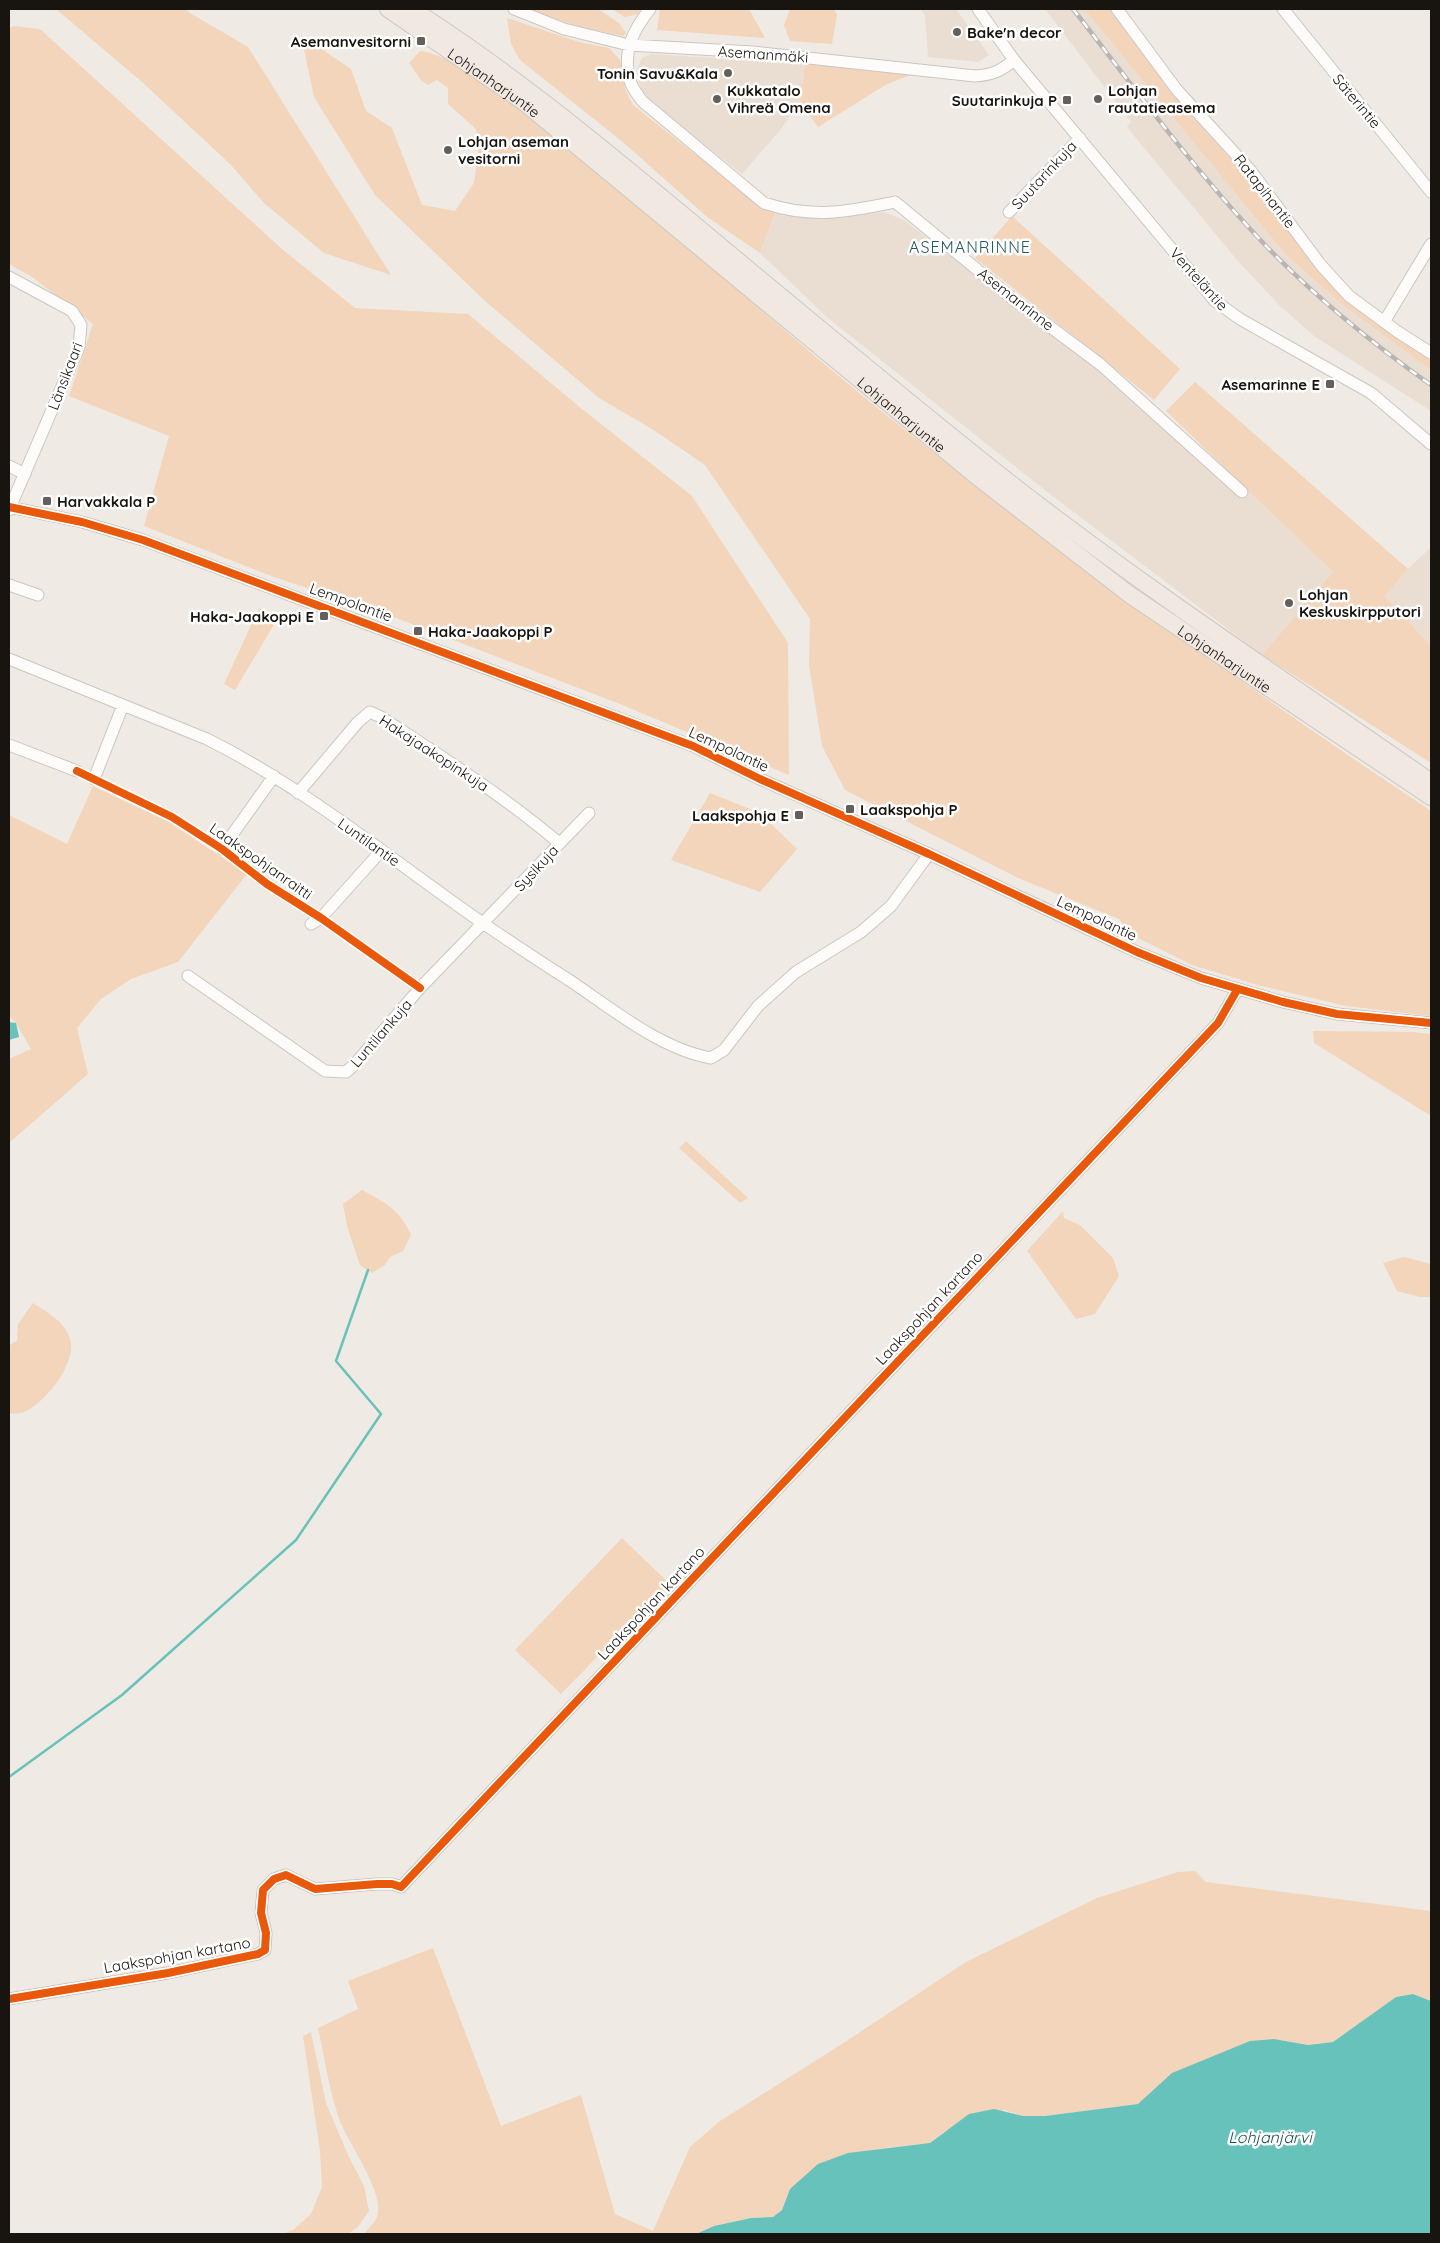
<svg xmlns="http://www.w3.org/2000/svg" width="1440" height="2243" font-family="Quicksand,sans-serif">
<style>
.built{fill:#eaded3}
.green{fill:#f2d5ba}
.water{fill:#67c2bb}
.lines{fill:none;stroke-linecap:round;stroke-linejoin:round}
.stream{stroke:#67c2bb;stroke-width:2.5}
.minor-casing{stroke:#cbc6c1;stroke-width:13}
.highway-casing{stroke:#cbc9c6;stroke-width:18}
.minor{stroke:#fdfcfb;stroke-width:11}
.highway{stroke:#f0e8e1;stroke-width:16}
.rail-casing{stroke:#b8b6b4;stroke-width:4.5}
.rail{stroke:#fff;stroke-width:2.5;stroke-dasharray:8;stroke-linecap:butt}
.cycleway-casing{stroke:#fff;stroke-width:11}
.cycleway{stroke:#e8590c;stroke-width:8}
.poi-dot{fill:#645f5a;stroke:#fff;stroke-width:2}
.labels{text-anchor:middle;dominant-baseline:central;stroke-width:5;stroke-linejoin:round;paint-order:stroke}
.poi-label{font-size:15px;font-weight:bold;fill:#181410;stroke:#fff;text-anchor:start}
.street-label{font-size:15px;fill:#181410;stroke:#fff}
.neighbourhood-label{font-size:16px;letter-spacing:1px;fill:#225c58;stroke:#fff}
.water-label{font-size:16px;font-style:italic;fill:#1a504d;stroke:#fff}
</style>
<rect width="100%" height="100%" fill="#f0eae4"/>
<path class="built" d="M921,9H956L989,55L978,62L928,57L925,15Z
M1045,9H1084L1286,255L1344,306L1431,370V411L1314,336L1279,305L1236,259L1127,127L1131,122Z
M651,54L805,64L800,102L781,129L742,174L651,103L642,92L636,71L642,58Z
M775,212L792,216L823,217L883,212L904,220L1232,473L1333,572L1262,655L1046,491L829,319L760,253Z
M1431,547V646L1385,596L1408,569Z"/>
<path class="green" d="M56,9H185L190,13L248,47L391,275L324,253L264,203L230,164L142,82Z
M526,9H598L619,23L626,33L623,36L580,27Z
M612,9H642L638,14L625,17Z
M660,9H749L765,38L657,30Z
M790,9H834L837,15L832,44L790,41L784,25Z
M1084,9H1110L1176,98L1260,192L1317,267L1431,358V370L1344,306L1286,255Z
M507,18L579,42L609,48L620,60L625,89L633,105L763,208L775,212L760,253L706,216L624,143L520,60L511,44Z
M14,26L40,29L282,249L355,308L468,314L582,409L692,496L788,643L789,775L620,704L391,616L274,577L144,526L169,436L69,396L93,324L32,277L9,264V28Z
M301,35L351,69L366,111L392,128L422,205L455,211L474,183L478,154L476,129L448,104V88L437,80L428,85L421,80L409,63L420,51C461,54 566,147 602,176C695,250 783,331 875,406C1054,550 1240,684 1431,811V1016L1346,1006L1261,986L1192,965L1132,935L1119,919L1018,878L845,790L822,746L809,665L810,619L705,465L652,429L599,398L485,301L375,195L314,97Z
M805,64L911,75L887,84L818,127L800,102Z
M1012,216L1180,369L1154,400L975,258Z
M1195,382L1408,569L1385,596L1431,646V763L1262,655L1333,572L1166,411Z
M259,608L278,618L235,690L224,684Z
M93,786L169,822L247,874L178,962L131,979L101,999L77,1028L88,1074L9,1143V1059L31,1049L16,1023L9,1016V815L67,844Z
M710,793L760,813L797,849L760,892L671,860Z
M1313,1031L1412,1032L1431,1034V1116L1314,1043Z
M686,1141L748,1198L740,1203L679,1148Z
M362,1190C386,1203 400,1210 411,1235L403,1251L390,1257L385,1265L372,1273L360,1265L347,1226L343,1204Z
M1063,1211L1064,1218L1080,1225L1113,1258L1119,1276L1095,1314L1076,1319L1027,1251Z
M1404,1257L1431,1264V1297H1420L1397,1291L1383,1263Z
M33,1303C46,1312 61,1319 68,1334C82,1357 46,1403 24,1412C20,1414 13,1413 9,1414V1345L17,1341L18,1324Z
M622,1538L669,1583L561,1694L515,1650Z
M1195,1871L1206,1882L1431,1911V2001L1413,1994L1396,1997L1333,2042L1308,2045L1274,2039L1138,2104L1045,2116H1023L1004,2110L945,2131L930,2143L877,2149L790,2189L782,2210L773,2217L751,2218L714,2226L696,2234H364C368,2229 373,2224 376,2219C388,2196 348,2144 340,2121C329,2091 325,2059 318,2028L358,2009L348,1981L433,1948L501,2126L581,2095L615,2214L653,2231L690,2147L720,2121L845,2042L966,1962L1097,1898L1178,1872Z
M311,2032L326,2103L348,2155L364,2186L369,2211L358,2227L348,2234H283L293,2230L311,2214L322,2187L320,2151L303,2036Z"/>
<path class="water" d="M9,1022L16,1023L19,1037L9,1040Z
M1413,1994L1431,2001V2234H696L714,2226L751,2218L773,2217L782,2210L790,2189L818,2164L848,2153L930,2143L969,2114L994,2109L1023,2116H1045L1138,2104L1172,2073L1250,2041L1274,2039L1308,2045L1333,2042L1396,1997Z"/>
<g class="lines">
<path class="stream" d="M9,1777L122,1695L296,1540L381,1414L336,1361L368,1270"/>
<g class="minor-casing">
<path id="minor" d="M514,9L564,29L629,45L753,52L975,76C992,75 1001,71 1014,60
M650,9C633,30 622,52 630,81C632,88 638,95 642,101L764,203C813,219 846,212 895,202L1013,299L1100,364L1242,492
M978,9L1014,60L1215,301L1240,319L1371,393L1431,444
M1117,9L1177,90L1251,171L1320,264L1349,296L1398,332L1431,353
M1283,9L1431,192
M1009,212L1080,138
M9,277L72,311L81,325L79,347L9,510
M1384,322L1431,244
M9,466L25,474
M9,507L82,522L143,540L693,746L760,779L929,854L1137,952L1201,978L1283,1002L1337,1014L1431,1023
M9,585L38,595
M9,659L207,739C307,789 393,861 484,924C512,943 540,962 569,980C611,1008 660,1049 711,1058L724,1050L758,1006L796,972L861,932L891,906L929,854
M9,745L77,771
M94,779L123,705
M298,793L358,722L370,712L381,717C442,757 504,796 559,843
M222,849L274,776
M311,924L321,918L382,850
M188,976L325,1071L346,1072L354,1065L420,988L589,813
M9,1999L168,1973L258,1954L265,1950L266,1933L261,1913L263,1890L274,1879L286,1875L315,1889L377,1884H392L401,1887L1218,1023L1237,990"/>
</g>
<g class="highway-casing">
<g id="highway">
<path id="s1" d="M388,9L525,103L980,479L1130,595L1431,797"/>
<path d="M412,9C508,70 596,143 683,215C784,299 884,383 986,464C1129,578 1282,678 1431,782"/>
</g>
</g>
<use href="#minor" class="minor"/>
<use href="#highway" class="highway"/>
<g class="rail-casing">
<path id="rail" d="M1073,9C1136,90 1198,175 1269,249C1319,300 1373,344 1431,385"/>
</g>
<use href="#rail" class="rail"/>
<g class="cycleway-casing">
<path id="cycleway" d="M9,507L82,522L143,540L693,746L760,779L929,854L1137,952L1201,978L1283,1002L1337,1014L1431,1023
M77,771L172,817L222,849L267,884L321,918L420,988
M9,1999L168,1973L258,1954L265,1950L266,1933L261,1913L263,1890L274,1879L286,1875L315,1889L377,1884H392L401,1887L1218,1023L1237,990"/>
</g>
<use href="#cycleway" class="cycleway"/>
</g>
<g class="poi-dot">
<circle cx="957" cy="32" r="5"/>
<rect x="416" y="36" width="10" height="10" rx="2.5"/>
<circle cx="728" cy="73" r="5"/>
<circle cx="717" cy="99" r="5"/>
<circle cx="1098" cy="99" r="5"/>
<rect x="1062" y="95" width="10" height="10" rx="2.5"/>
<circle cx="448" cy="150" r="5"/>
<rect x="1325" y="379" width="10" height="10" rx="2.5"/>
<rect x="42" y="496" width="10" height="10" rx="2.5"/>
<circle cx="1289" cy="603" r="5"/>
<rect x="319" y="611" width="10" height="10" rx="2.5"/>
<rect x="413" y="626" width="10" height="10" rx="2.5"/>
<rect x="845" y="804" width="10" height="10" rx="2.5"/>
<rect x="794" y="810" width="10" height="10" rx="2.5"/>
</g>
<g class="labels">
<g class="poi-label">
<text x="967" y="32">Bake'n decor</text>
<text x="411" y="41" text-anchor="end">Asemanvesitorni</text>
<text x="718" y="73" text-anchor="end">Tonin Savu&amp;Kala</text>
<text x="727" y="90">Kukkatalo<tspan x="727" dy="17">Vihreä Omena</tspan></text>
<text x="1108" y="90">Lohjan<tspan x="1108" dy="17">rautatieasema</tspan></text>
<text x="1057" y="100" text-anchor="end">Suutarinkuja P</text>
<text x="458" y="141">Lohjan aseman<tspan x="458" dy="17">vesitorni</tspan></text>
<text x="1320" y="384" text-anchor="end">Asemarinne E</text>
<text x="57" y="501">Harvakkala P</text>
<text x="1299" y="594">Lohjan<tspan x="1299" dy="17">Keskuskirpputori</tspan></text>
<text x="314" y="616" text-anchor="end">Haka-Jaakoppi E</text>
<text x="428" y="631">Haka-Jaakoppi P</text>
<text x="860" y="809">Laakspohja P</text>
<text x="789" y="815" text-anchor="end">Laakspohja E</text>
</g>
<g class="street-label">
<text transform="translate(763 54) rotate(4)">Asemanmäki</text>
<text stroke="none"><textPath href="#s1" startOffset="129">Lohjanharjuntie</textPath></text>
<text transform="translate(1357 101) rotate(50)">Säterintie</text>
<text transform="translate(1044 175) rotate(-47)">Suutarinkuja</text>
<text transform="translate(1265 191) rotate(52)">Ratapihantie</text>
<text transform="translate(1199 279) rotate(48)">Venteläntie</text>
<text transform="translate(1016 299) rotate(38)">Asemanrinne</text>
<text transform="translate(65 376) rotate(-69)">Länsikaari</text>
<text stroke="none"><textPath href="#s1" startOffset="655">Lohjanharjuntie</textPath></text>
<text transform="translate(351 602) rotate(20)">Lempolantie</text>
<text stroke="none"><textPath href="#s1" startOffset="1060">Lohjanharjuntie</textPath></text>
<text transform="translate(729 749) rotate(25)">Lempolantie</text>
<text transform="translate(434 753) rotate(33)">Hakajaakopinkuja</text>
<text transform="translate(369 842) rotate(35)">Luntilantie</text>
<text transform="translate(261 861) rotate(35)">Laakspohjanraitti</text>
<text transform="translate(536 868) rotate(-47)">Sysikuja</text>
<text transform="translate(1097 918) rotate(25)">Lempolantie</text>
<text transform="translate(381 1033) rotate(-49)">Luntilankuja</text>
<text transform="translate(929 1308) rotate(-47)">Laakspohjan kartano</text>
<text transform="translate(651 1603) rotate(-47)">Laakspohjan kartano</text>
<text transform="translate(177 1955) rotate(-10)">Laakspohjan kartano</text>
</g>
<g class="neighbourhood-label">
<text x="970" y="247">ASEMANRINNE</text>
</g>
<g class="water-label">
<text x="1270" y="2137">Lohjanjärvi</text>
</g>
</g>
<rect width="1440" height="2243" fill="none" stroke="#181410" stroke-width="20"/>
</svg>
